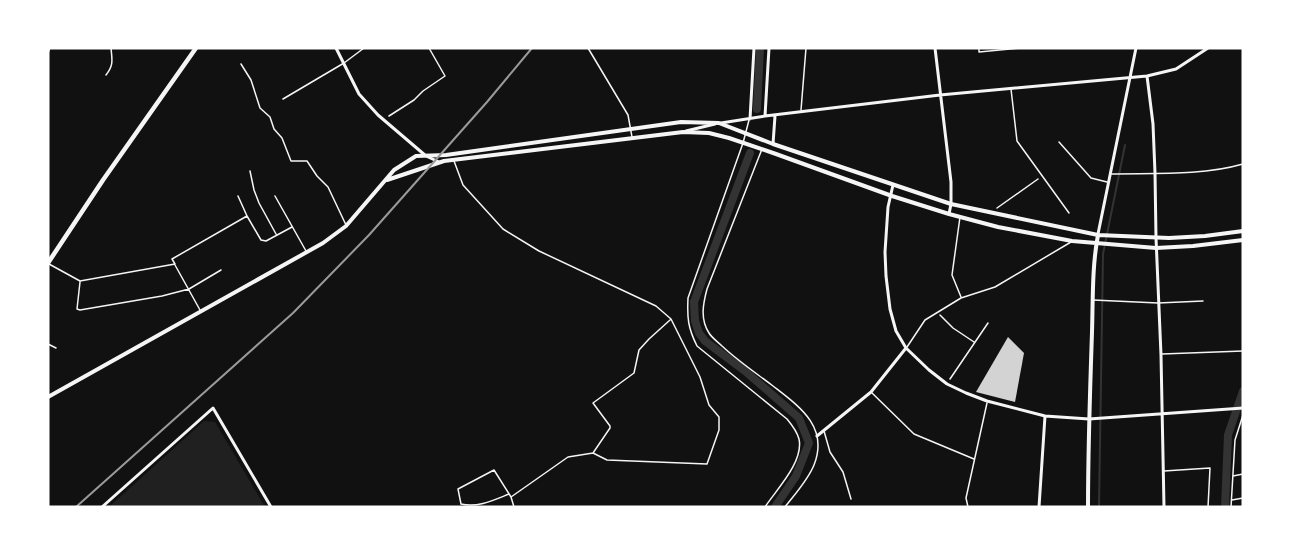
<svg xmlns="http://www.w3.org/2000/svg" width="1291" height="555" font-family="Lora,serif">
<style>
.green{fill:#202020}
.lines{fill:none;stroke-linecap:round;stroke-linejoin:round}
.stream{stroke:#333;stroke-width:2}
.canal{stroke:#333;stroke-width:8}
.building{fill:#d3d3d3}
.path{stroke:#f5f5f5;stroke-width:1.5}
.service{stroke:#f5f5f5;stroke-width:1.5}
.minor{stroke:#f5f5f5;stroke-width:3}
.tertiary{stroke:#f5f5f5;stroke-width:4}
.secondary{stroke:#f5f5f5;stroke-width:4.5}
.rail{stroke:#9a9a9a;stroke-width:2}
</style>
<rect width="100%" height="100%" fill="#111"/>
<path class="green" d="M204,421L215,422L265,507H109Z"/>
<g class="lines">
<path class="stream" d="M1099,507L1103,254L1125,145"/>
<path class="canal" d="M757,109L760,48
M750,153L694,302L695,321L699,333L705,341L745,371L799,418L809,443L796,476L775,507
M1225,507L1228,435L1243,391"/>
</g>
<path class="building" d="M1008,337L1024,353L1015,402L976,392Z"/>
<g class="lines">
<path class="path" d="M979,48V52L1021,48
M389,116L414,100L423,91L445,76L429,48
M997,208L1038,179
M940,315L953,328L974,342
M950,379L988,323"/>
<path class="service" d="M588,48L628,115L632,137
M241,64L251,80L260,108L270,117L274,129L282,138L291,161H307L317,176L328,187L346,225
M106,75C114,65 112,60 111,48
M1011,89L1017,141L1069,213
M283,99L344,63L364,48
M801,110L806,48
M749,120L743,143L688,298C687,318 688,328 697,346L787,419C792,425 797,431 799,439C804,462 776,490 765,507
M1059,142L1091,178L1107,182
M762,149L707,289C703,304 700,319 709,333C712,338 718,342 722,346C738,361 756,373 773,386C800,407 829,427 814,465C808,480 795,494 785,507
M454,161L463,185L503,229L539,251L656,306L671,319L700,377L709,405L719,417V430L707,464L607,460L593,453L568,457L511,497L514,507
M250,171L254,190L259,203L276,234
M1111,174C1155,173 1201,176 1243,164
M238,196L247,216
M275,196L306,251
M960,217L952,275L961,297
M49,264L80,281L175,264L172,259L247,216L261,240L266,241L292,227
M175,265L200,310
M80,282L77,309L80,310L162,296L189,289L221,270
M1093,300L1158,303L1203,301
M48,344L56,348
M907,347L925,320L961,298L995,287L1071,242
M1162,354L1243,351
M871,392L914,434L974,459
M824,431L830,452L843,472L851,499
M593,453L610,428V426L593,403L634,373L639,350L649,339L670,320
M1164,471L1210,468L1208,507
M1233,476L1243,474
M509,494C494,500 478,508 461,504L458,489L494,470L511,497
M1232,500L1243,498
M968,507L966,498L987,403
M1231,507L1235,440L1243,415"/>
<path class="minor" d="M336,48L359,94L378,115L426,156L439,162
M935,48L951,182V204L949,214
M48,51L49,48
M1147,76L1153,124L1155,173L1156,238L1161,355L1164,507
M765,116L769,48
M750,119L754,48
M721,123L765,116L940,95L1147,76L1176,69L1208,48
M686,131L715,124
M773,144L775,116
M893,185L888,207L885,252L886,276L890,309L896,331L906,348L929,370L947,384L966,393L987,401L1045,416L1089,419L1243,408
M1098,234L1136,48
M817,436L871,392L906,348
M102,507L213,408L271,507
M1039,507L1045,416"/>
<path class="tertiary" d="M387,180L444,161L683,132L709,133L729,138L776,154L892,196L949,214L998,227L1072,241L1156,248L1193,246L1243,240
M48,397L323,243L346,226L394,170L416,156L446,155L681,122L719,123L773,144L951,204L1098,235L1169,238L1205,236L1243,231
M1088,507C1088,448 1090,390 1092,332C1093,300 1092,266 1098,235"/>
<path class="secondary" d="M48,263L103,180L196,48"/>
<path class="rail" d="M76,507L293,313L369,235L487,102L532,48"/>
</g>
<rect width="1291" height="555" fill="none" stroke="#ffffff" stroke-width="99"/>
</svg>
